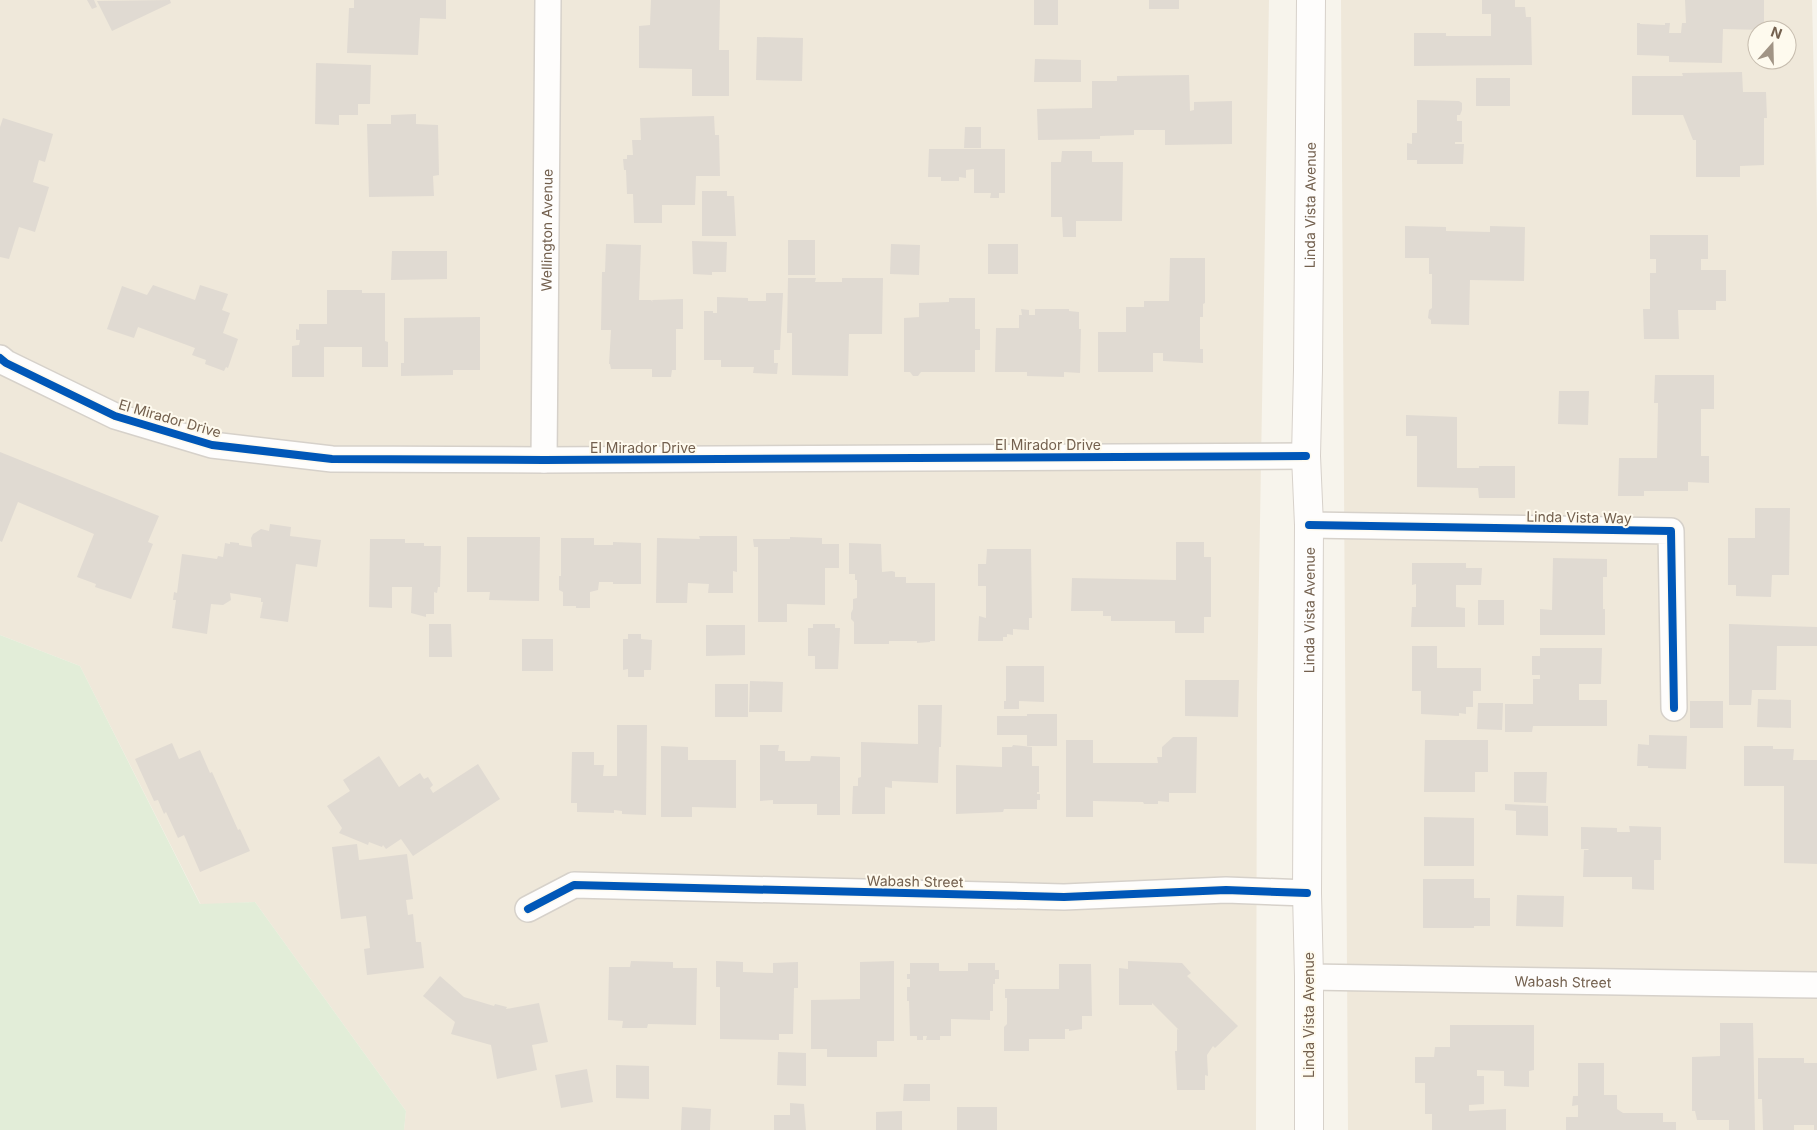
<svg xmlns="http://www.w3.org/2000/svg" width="1817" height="1130" font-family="Inter,sans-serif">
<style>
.residential{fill:#efe8da;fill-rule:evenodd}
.green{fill:#e2edd8}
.building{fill:#e0dad2}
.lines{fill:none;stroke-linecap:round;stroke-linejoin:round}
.minor-casing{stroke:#d6d1ca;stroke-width:28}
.secondary-casing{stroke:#d7d1ca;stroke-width:30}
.minor{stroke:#fefdfc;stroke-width:25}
.secondary{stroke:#fefdfc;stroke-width:28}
.cycleway-casing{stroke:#fefaee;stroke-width:11}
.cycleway{stroke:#0057b8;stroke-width:8}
.labels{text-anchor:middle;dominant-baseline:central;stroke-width:4;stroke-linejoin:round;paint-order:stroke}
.street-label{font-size:14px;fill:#73604e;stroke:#fefaee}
</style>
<rect width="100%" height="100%" fill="#f7f4ec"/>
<path class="residential" d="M0,0H1269L1257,695L1256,1130H404L406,1111L255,902L201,905L80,666L0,635Z
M1341,0H1812L1817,215V1130H1348ZM1757,30H1787V60H1757Z"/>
<path class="green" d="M0,635L80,666L200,904L255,902L406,1111L404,1130H0Z"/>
<path class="building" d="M87,0H94L97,7L92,9Z
M170,0L171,3L112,31L97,1Z
M354,0H446V19L420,18L418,55L347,53L349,8H354Z
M651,0H720L719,50H729V96H692V69L639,68V26L650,25Z
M1034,0H1058V25H1034Z
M1149,0H1179V9H1149Z
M1482,0H1515V7H1525L1526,17H1531L1532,65L1414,66V33H1446V36H1491V14H1482Z
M1685,0H1764V30L1723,29L1722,63L1669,62V56L1637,55V23H1640V24L1665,25V23H1670L1669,33H1681L1682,23H1686Z
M757,37L803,38L802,81L756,80Z
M1035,59L1081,60V82H1034Z
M316,63L371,65L370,104H358V115H339V125L315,124Z
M1742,72L1743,92H1766L1767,118H1764V165L1740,166V177H1696V140H1693L1683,115H1632V76H1683L1682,73Z
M1189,75L1190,111L1194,110V102L1232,101V144L1165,145V130H1134V135L1100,136V139L1038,140L1037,109L1092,108V81H1117V76Z
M1476,78H1510V106H1476Z
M1417,100L1459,101L1462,103V110L1460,115H1457V121H1462V142H1455V144H1464L1463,164H1417V160H1407V143L1412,144V133H1417Z
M416,114V124L438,125L439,175L433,176L434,196L369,197L367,124H391V115Z
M714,116L715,135H719L720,176H696L695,205H662V223H634L633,194H627L626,170H624L623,159H627V155H633L632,140H641L640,118Z
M3,118L53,134L45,162L39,160L33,182L49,187L35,232L19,227L9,259L0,257V127Z
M965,127H981V148H964Z
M929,149H1005V193H999V198H990L991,193H974V169L966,170V178L959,177V181H941V177H928Z
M1062,151H1092V162H1123L1122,221H1076V237H1063L1062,217H1051V162H1061Z
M702,191H727V196H734L736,236H702Z
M1405,226L1446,227V231L1490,232V226L1525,227L1524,281L1470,280L1469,325L1431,324V320L1428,318L1429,310L1432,308V274H1429V258H1405Z
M1650,235H1708V259H1701V270H1726V301H1716V310H1678L1679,339H1644L1643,309H1650V273H1656V259H1650Z
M788,240H815V275H788Z
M692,241L727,242L726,272H712V275L693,274Z
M606,244L641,245L639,300H651L653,302L652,300L683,299V329H676V370H672L671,377H652V369H611L610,364H609L611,330H601L602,272H605Z
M891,244L920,245L919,275L890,274Z
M988,244H1018V274H988Z
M392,251H447V279L391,280Z
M1170,258H1205V303L1203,304V317H1200V349H1203V363L1163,361V353H1153V372H1098V332H1126V307H1144V301H1169Z
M788,278H816L815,282H842V278H883L882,334H849L848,376L792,375V333H787Z
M153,285L195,300L200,285L228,294L222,310L230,313L223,333L238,339L228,368L226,367L224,371L205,364L206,360L192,355L195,348L138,327L134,338L107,329L122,286L147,295Z
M327,290H362V293H385V341L388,342V367H362V347H324V377H292V346L299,345L300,340H296V329L299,330V324H327Z
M766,293H783L780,350H774V363H778L777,374L753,373L754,367H721V360H704V311H713V313H717V297L748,298V301H766Z
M949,298H975V329H980V350H975V372H921L918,376H913L910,372H904V318L919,317V303L949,302Z
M1021,309L1029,310V315H1035V309H1069V311L1079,312V329H1081L1080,373L1064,372V377L1027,376V372H995L996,328H1019V315H1022Z
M480,317V370H453V375L401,376V363H404V318Z
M1655,375H1714V409H1701V456H1709V483L1688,482V491H1644V496H1618L1619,458H1657L1658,403H1654Z
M1559,391H1589L1588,425L1558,424Z
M1406,415L1457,417V468H1479V466H1515V498H1479L1478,488L1417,487V436H1406Z
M0,452L159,516L148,542L153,544L131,599L95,587L96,584L77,577L94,534L18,502L2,542L0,541Z
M1755,508H1790L1789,575H1772L1771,597L1736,596V585H1728V538H1755Z
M270,524L291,527L290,536L321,540L317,567L296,564L288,622L260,618L263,602H261V598L230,593L231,600L223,605L211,604L207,634L172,628L176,600H173L174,592L177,593L182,554L217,559L218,556L223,557L225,543L230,544V542L239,543V545L252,547L251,538L253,534L261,529L269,531Z
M699,536H737V572L733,571V593H708L709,584L688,583L687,603H656L657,538L700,539Z
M467,537H540L539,601L489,600L490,592H467Z
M790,537L822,538V544H839V568H825V605L787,604V622H758V547H754L753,539H790Z
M561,538H594V545H613V542L641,543V584H613V582H599L598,590L590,592V608H576V606H563V592L559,590V576H561Z
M370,539H405V543H424V546H441L440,587H438L437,593L434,592V614H426V617L411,613L412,587H392V608L369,607Z
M1176,542H1204V557H1211V617H1204V633H1175V621H1111V616H1103V611H1071L1072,578L1176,580Z
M849,543L881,544L882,572L892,571L895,572V577H906V583H935V641H930V642L917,643V641H889V644H854V622L851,619V613L853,609V599L857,598V580H855V574H849Z
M987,549H1031L1032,618H1029V630L1013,629V635L1007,634V637H1003V641H978L979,616L986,618V586H978V564H986Z
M1553,558L1607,559V577H1603V609H1605V635H1540V609L1552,610Z
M1412,563H1466V568H1482L1481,585H1456V607L1465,608V627H1411L1412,607H1416V584L1412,585Z
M1478,600H1504V625H1478Z
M429,624H451L452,657H429Z
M813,624H835V628H840L838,669H815V656H808V628H813Z
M1729,624L1817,627V646H1777L1776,690H1752L1751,705H1729Z
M706,625H745V655L706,656Z
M628,634H641V639L652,640L651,670H644V677H628V669L623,670V639H628Z
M522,639H553V671H522Z
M1412,646H1437V668H1481V691H1473V707H1466V714L1459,713V716L1421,714V691H1412Z
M1540,648H1602L1601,684H1579V700H1607V726H1533L1532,732H1505V704H1533V679H1540V675H1532V656H1540Z
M1006,666H1044V702L1019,701V709H1004V701H1006Z
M1185,680H1239L1238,717L1185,716Z
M750,681L783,682L782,712H749Z
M715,684H748V717H715Z
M1758,699L1791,700V728L1757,727Z
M1690,701H1723V728H1690Z
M1478,703H1503L1502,730L1477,729Z
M918,705H942L941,747H939L938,783L892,781V788L885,787V814H852L853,786H858V778L861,777V742L918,744Z
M1027,714H1057V746H1027V735H997V716H1027Z
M617,725H647L646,815L622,814V811L614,810V813L577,812V803H571L572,752H594V765H604L603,776H617Z
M1649,735L1687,736L1686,769L1648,768V766H1637L1638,744L1649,745Z
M1173,737H1197L1196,793H1169V802L1158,801V804H1144L1143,802L1093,801V817H1066V740H1093V763H1158L1157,757H1162V747Z
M1425,740H1488V772H1475V792H1424Z
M172,743L179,759L200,750L210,773L212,772L238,830L240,829L250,851L200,872L184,835L178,838L166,812L164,814L158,800L154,801L135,759Z
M760,745H779L778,751H785V761H810L811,756L840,757V815H817V804H773V800L760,801Z
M1013,745L1032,747V766H1039V792H1037V794H1040V800H1037V809H1004L1003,812L956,814V765L1002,767V747H1012Z
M661,746L688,747V760H736V808L692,807V817H661Z
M1744,746H1773V749H1794L1793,760H1817V864L1784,863V786H1744Z
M379,756L399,787L420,773L424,779L428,777L433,785L430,788L433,793L478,764L500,799L413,856L401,839L386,849L383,845L382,847L369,842L368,845L339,833L342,828L327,806L350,791L343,780Z
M1514,772H1547L1546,803L1514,802Z
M1505,804L1548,806V836L1516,835V811L1505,810Z
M1424,817L1474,818V866H1424Z
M1629,826L1661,827V860H1654V890L1632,889V877H1583L1584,850H1588L1589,849H1581V827L1617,828V832H1630Z
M357,844L359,860L407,854L413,899L406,900L408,915L413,914L416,942H421L424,968L367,975L364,949L370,948L366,916L341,919L332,847Z
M1423,879H1474V898H1490V926H1474V928H1423Z
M1517,895L1564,896L1563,927L1516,926Z
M631,961L673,962V968H697L696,1025L648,1024L647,1028H622L623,1021L608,1020L609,967H630Z
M716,961L743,962V972L773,973V963L798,962V988H794L793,1034H779V1040L720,1039V987H716Z
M894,961V1041H877V1057H827V1049H811V1000L860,999V962Z
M1128,961L1182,963L1191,973L1187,976L1238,1026L1215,1048L1213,1046L1207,1055L1208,1076L1205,1075V1090H1177L1175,1051H1177V1029L1179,1030L1152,1003V1005H1119V968L1128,969Z
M910,963H939V971H968V963H995V970H999V979H995V984H993V1011H990V1020L951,1019V1036H940V1040H926L927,1036H923V1040H917V1036H910L909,1001H907V987H910V979H907V974H910Z
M1059,964H1091L1092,1016H1082V1029L1069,1031V1029H1065V1039H1029V1051H1004V1027L1007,1024V998H1005V989H1059Z
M440,976L464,997L494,1006L495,1004L507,1007L506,1009L539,1003L548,1042L532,1045L537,1070L497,1079L491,1045L451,1034L455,1022L423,996Z
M1720,1023H1753L1755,1130H1729V1120H1697L1695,1111H1692V1057L1720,1056Z
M1450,1025H1534V1070L1529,1071V1087L1504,1086V1071L1477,1070V1076H1484V1104L1469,1105V1111L1506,1109V1130H1432V1114H1425V1083H1415V1057H1434L1435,1047H1450Z
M778,1052L806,1053V1086L777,1085Z
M1758,1058H1804V1063H1817V1130H1814V1125H1794V1130H1763L1762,1099H1758Z
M1578,1063H1604V1095H1617V1109L1623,1113H1663V1122H1676V1130H1566V1117H1578V1105L1572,1106L1573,1096H1578Z
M616,1065L649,1066V1099L616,1098Z
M587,1069L593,1102L561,1108L555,1075Z
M904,1084H930V1101H903Z
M790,1103L804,1104L806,1130H774V1115H790Z
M682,1107L711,1109L710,1130H681Z
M957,1107H997V1130H957Z
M902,1111V1130H876V1112Z"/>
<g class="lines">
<g class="minor-casing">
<g id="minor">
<path d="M0,358L6,363L115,416L212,445L332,459L544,460L1306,456"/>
<path id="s1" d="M544,460L548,0"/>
<path d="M1309,525L1671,531L1674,708"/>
<path d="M528,909L574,885L1064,897L1226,890L1307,893"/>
<path id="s2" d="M1309,977L1817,985"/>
</g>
</g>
<g class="secondary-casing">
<g id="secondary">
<path id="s3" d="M1309,1130V977L1307,893L1309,525L1306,456L1308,370L1311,0"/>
</g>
</g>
<use href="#minor" class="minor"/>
<use href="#secondary" class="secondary"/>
<g class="cycleway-casing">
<path id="cycleway" d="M0,358L6,363L115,416L212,445L332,459L544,460L1306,456
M1309,525L1671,531L1674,708
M528,909L574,885L1064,897L1226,890L1307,893"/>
</g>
<use href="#cycleway" class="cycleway"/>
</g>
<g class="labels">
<g class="street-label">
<text stroke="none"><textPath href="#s3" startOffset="925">Linda Vista Avenue</textPath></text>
<text stroke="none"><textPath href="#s1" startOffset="230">Wellington Avenue</textPath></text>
<text transform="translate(170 418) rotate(16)">El Mirador Drive</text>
<text x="1048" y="444">El Mirador Drive</text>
<text x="643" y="447">El Mirador Drive</text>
<text transform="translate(1579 517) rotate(1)">Linda Vista Way</text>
<text stroke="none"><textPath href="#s3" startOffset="520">Linda Vista Avenue</textPath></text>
<text transform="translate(915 881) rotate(1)">Wabash Street</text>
<text stroke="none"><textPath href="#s2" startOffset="254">Wabash Street</textPath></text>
<text transform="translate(1308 1015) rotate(-90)">Linda Vista Avenue</text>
</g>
</g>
<g transform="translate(1772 45) rotate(20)"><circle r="24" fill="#fefaee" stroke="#c6bcae"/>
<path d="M0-4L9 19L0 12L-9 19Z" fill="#a19485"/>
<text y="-8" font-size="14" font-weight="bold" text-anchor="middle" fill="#73604e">N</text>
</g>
</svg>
